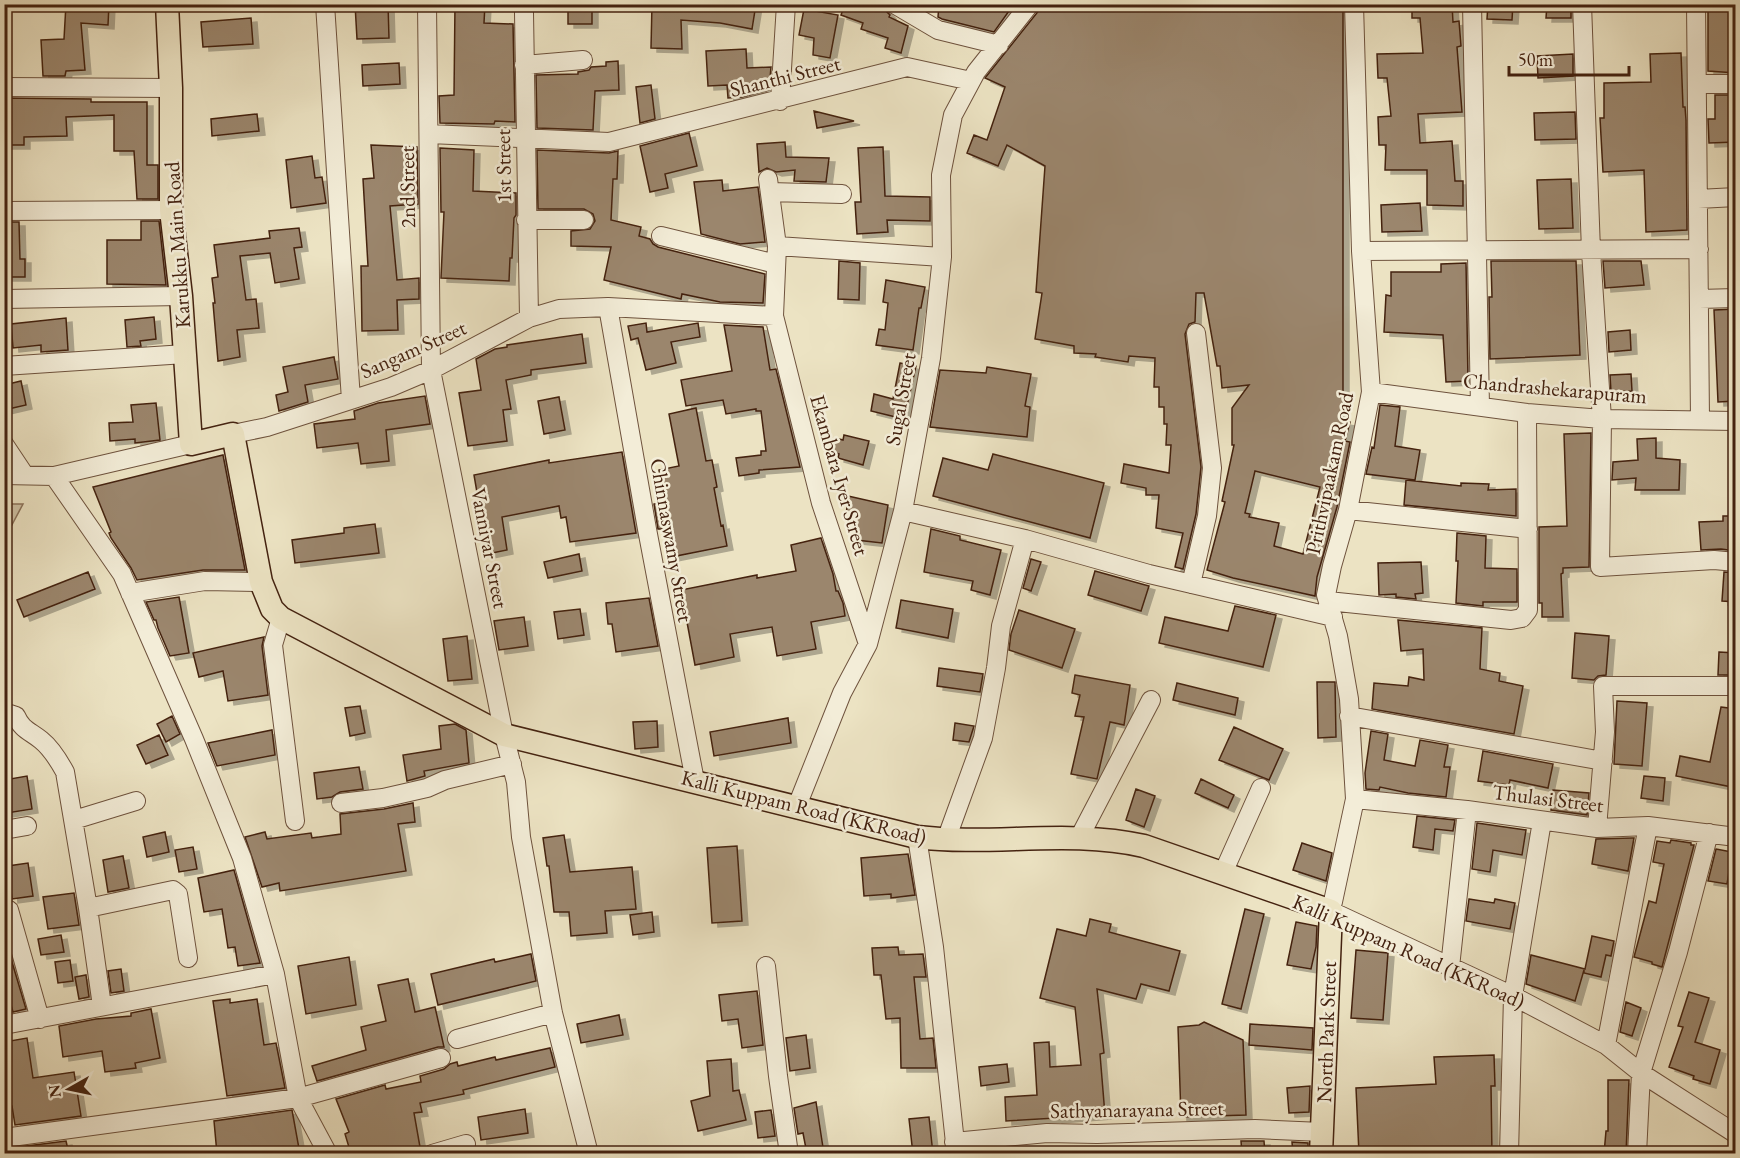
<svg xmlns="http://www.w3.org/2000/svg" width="1740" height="1158" font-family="'EB Garamond',serif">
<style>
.green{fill:#cfc2a5;stroke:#8a725a;stroke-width:1.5}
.building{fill:#9b866d;stroke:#442210;stroke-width:1.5;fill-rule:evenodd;filter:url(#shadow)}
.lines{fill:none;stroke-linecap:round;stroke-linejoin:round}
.minor-casing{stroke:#6e523d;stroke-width:20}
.major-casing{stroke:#442210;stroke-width:25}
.minor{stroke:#f3edd8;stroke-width:18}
.major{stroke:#ece3c3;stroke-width:22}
.labels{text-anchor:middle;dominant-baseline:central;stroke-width:5;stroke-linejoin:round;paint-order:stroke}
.street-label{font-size:21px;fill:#442210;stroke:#f3edd8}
</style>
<defs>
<filter id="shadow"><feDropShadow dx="6" dy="4" stdDeviation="0" flood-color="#0004"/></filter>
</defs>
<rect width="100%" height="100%" fill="#ece3c3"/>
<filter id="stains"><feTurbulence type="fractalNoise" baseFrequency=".00333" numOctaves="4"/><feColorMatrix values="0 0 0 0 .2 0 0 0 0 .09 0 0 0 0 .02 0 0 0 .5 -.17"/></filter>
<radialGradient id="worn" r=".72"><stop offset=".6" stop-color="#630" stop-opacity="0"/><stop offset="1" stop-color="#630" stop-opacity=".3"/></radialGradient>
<path class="green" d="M5,504H23L5,538L4,504Z"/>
<path class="building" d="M66,4H109L108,25L81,23L85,70L66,71L65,76H43L41,40L64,39Z
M355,4H388L389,38L357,39Z
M455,4H485L484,23L513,24L515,122L495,121L494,124L440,123L439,96L454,95Z
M568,4H592V24H568Z
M652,4H756L752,29L720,23L681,20L682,49L651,48Z
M845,4H880L883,5L885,10L890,15L889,17L908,26L901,53L885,48L888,38L861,29L863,23L841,15Z
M939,4H1014L994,32L942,19L938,17Z
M1044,4H1343V421L1350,422L1345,441L1350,442L1337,507L1317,577L1315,596L1233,578L1207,570L1225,502L1222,501L1234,445H1232V408L1249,385L1222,388L1220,366H1217L1204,293H1196L1195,322L1189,324L1185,334L1201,467L1196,514L1183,569L1175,567L1183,533L1156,528L1159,495H1146V488L1121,483L1124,464L1169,473L1171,445H1166L1167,424H1164V407H1159V387H1154L1155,358L1129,356L1128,362L1095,357L1096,354L1074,353V346L1035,339L1042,293L1036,292L1045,166L1007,145L998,166L967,153L974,135L987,140L1005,87L985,78ZM1255,471L1320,487L1303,554L1274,546L1279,523L1249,517L1250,514L1245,513Z
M1412,4H1452L1453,22L1459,21L1461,46L1457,47L1462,112L1418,114L1420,143L1452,141L1455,181H1463V206L1427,205V170H1385L1386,145H1379L1378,117L1391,116L1387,78H1378L1377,54L1423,53L1420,18H1412Z
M1488,4H1513L1512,20L1487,19Z
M1547,4H1571V18H1546Z
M1708,4H1736V73L1708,71Z
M804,9L838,15L830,58L813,55L814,38L799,35Z
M251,18L253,44L203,47L201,22Z
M746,49L747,68L771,67L769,90L742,97L728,98L727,85L708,86L706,51Z
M1681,53L1683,107H1685L1686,120L1687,230L1646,232L1644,170L1603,172L1600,118H1604V83L1651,82L1650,54Z
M1573,54V76L1538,78L1537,56Z
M618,61L619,90L595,91L593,130L537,128L536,75L578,74V72L589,70L591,67L606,66V62Z
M399,63L400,84L363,86L362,65Z
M651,85L655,119L640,123L636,87Z
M1715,95H1736V142L1709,143L1708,119H1715Z
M4,98L91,99V102H147V165H158V199H137L134,151H114V115L66,117L67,136L24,137V145H4Z
M814,111L854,121L817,128Z
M1575,112L1576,139L1535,140L1534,113Z
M257,114L259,131L212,136L211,119Z
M689,133L697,166L665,174L668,188L650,192L640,146Z
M785,142L786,157L829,158L826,182L794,181L795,170L776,172L767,168L759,172L757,144Z
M371,145L417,147L418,204L390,206L397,280L419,278V299L397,300L398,330L362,331L361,266H368L363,179L374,178Z
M883,147L885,196L930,197V221L887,220L888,232L857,234L855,202H861L858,148Z
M440,148L474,150L473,191L516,193V215L514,218L512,258H510L509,281L441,278L444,212H441Z
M537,150L609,153L618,151L617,179H613L611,220L641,227L639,236L650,239L653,244L658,247L765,274L763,303L720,302L682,294L681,299L604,280L611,247L571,246V231L590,229L595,221L593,214L584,209H538Z
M312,156L315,178L322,177L326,203L291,208L286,160Z
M1571,179L1573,228L1539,229L1537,180Z
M722,180L723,191L758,187L765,242L740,244L701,234L694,182Z
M1420,203L1422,231L1382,232L1381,205Z
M141,221H159L166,285L107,284V240H141Z
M4,222H19L20,259H25V277H4Z
M299,228L302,247L294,248L299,279L275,283L270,253L240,256L246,300L256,299L259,328L237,330L240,357L218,361L213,303H215L212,278L218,277L214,245L270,238L269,231Z
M839,261L860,263L859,300L838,299Z
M1491,261H1576L1580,355L1490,359L1489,297H1492Z
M1603,261H1641L1644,285L1605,288Z
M1466,263L1468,381L1446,382L1443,335L1384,332L1386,295L1391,296V272H1441V264Z
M886,280L925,287L921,308H919L913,350L876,345L879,329L885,330L888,303L883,302Z
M1736,309V401L1718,402L1714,310Z
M154,317L156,339L140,341L141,346L127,347L125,320Z
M66,318L68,350L41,352V345L13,348L11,324Z
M646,323L647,332L698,323L700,337L671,342L676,363L646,370L638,338L631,340L628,326Z
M724,325L763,327L770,370L776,369L800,467L759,470V473L739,476L736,458L761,455V451H766L761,411H756V409L726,414L723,400L686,406L681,380L732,371Z
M1630,330L1631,350L1609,352L1608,332Z
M582,334L586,363L531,370V375L506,380L511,409L503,410L507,441L468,446L459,393L481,390L476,359L495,349L507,347V345Z
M334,357L338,379L305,385L308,402L279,411L276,395L288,392L283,367Z
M900,363L916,366L904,419L871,411L874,394L893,399Z
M987,367L1031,374L1025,406L1030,407L1027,437L930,427L940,370L986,373Z
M1631,374L1632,391L1611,392L1610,375Z
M21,381L26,405L4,410V385Z
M425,396L430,424L386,430L389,461L361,464L358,443L317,448L314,424L355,419L354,411L378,403Z
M559,397L565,430L544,434L538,401Z
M156,403L160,440L135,443V439L110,441L109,423L133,422L131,405Z
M1380,405L1400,407L1395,446L1420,450L1415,480L1366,474L1372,447L1374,448Z
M696,408L706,461L712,460L717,487L714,488L721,526L723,525L727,546L671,557L666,529H658L654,504L664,502L659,470L679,466L669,414Z
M1591,433L1589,567L1563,568V573L1561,574L1563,617H1542V603H1539V527L1567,526L1564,434Z
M844,435L869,441L863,465L838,458L839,454L831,451L835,438L843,440Z
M1656,438V458L1680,460L1679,490H1635L1636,478L1612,480L1613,462L1638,460L1637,439Z
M622,452L636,533L570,542L566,517L561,518L559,506L502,517L507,550L487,554L482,520L479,521L476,504H479L474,475L549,460V463Z
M993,454L1104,483L1090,538L933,496L943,458L988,470Z
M223,455L245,570H203L137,580L131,568L111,538L109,533L111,532L93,487Z
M1406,480L1461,486V483L1489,484L1488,490L1516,489V516L1404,505Z
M848,496L888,505L882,543L856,540L852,522L846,517Z
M1723,516H1736V551L1721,549L1701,550L1699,522L1723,521Z
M375,524L379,553L295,563L292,540L344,533V528Z
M931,529L960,536V540L1001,550L990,595L971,590L973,581L924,572Z
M1457,533L1486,536L1485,568L1517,569V602H1483V606L1456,603L1458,561H1456Z
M821,538L833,574L836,591H838L843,603L845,616L811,622L816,649L777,656L772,627L730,634L734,657L695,665L681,590L757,575V578L796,571L791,545Z
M579,554L582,571L548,578L544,562Z
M1031,559L1041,562L1031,591L1023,588Z
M1421,562L1423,593L1415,594L1416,599L1396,597V594L1379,595L1378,563Z
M1095,571L1149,586L1141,611L1088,595Z
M88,572L95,589L24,617L17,600Z
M1724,572L1736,573V602L1722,601Z
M179,597L189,653L170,656L158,628L156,620H154L146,602Z
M649,598L658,646L616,652L612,624H608L606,603Z
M901,600L953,609L948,638L896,628Z
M1235,606L1276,615L1263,667L1159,643L1165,617L1228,631Z
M580,609L584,635L558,639L554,612Z
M1019,610L1075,629L1062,668L1009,650L1011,634Z
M524,617L528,646L499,650L494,621Z
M1398,620L1482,628L1480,669L1500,673L1499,681L1523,686L1514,734L1372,709L1374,683L1408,686L1409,677L1424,680L1423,649L1401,651Z
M1575,633L1609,636L1606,675L1598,676L1594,680L1572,678Z
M467,636L472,679L448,681L443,639Z
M264,637L262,646L268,695L228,701L223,671L199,677L193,653Z
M1719,652L1736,653V675H1718Z
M939,668L983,674L980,692L937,686Z
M1075,675L1130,685L1124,725L1110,722L1097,779L1071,774L1084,717L1075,716L1080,695L1072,693Z
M1317,682H1335L1336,737L1318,738Z
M1177,683L1238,698L1235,715L1173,700Z
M1617,701L1647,703L1642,766L1614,764Z
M360,706L365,733L350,736L345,708Z
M1721,707L1736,709V769L1732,787L1676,776L1680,756L1710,762Z
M172,716L180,734L166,742L157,724Z
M788,718L791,743L714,756L710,732Z
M657,721L658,747L635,749L633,722Z
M955,723L974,726L969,742L953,740Z
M455,724L466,730L469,763L424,771L425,776L407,781L403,755L441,749L439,726Z
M1234,727L1283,749L1269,780L1219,760Z
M272,730L275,755L217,766L208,743Z
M1371,731L1388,734L1384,760L1415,766L1420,740L1448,745L1444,767H1450L1446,797L1408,793L1380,787L1379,790L1366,789L1365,773Z
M159,735L168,755L146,764L137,745Z
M1483,751L1553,764L1548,788L1510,780L1509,785L1478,781Z
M359,767L363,789L340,792L332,797L317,799L314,773Z
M27,776L32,809L7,813L4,780Z
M1644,776L1665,778L1663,801L1641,798Z
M1201,779L1234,795L1228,808L1195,793Z
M1136,789L1155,796L1144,827L1126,820Z
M1553,790L1589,793L1587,815L1551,810Z
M413,803L415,822L398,824L406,871L280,891L279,883L262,887L245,837L265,832L267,839L311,833L312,838L341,834L340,814L384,809Z
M1417,816L1455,820L1453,831L1435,829L1433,850L1413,847Z
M1477,823L1526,830L1522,855L1493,850L1490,872L1472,869Z
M165,832L169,852L147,857L143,837Z
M564,835L570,872L632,867L636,909L605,911L607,933L571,936L569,912H554L549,866H547L543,838Z
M1632,838H1634L1628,871L1592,864L1596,839Z
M1671,840L1691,843V845H1694L1662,967L1652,964V962L1634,957L1649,901L1656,903L1664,864L1653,862L1657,841L1670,843Z
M1302,843L1332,853L1326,881L1293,870Z
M737,846L742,921L712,923L707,848Z
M193,847L197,869L179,872L175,850Z
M1716,849L1732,852L1727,884L1708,881Z
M908,854L915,895L891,898V894L864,896L861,858Z
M123,856L129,888L108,892L103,860Z
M28,863L33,896L12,899L8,866Z
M234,870L260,963L238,966L235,947L228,948L222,909L204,912L198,878Z
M74,893L79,925L48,929L43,897Z
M1469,899L1494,903L1495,899L1515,903L1510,929L1466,921Z
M1245,909L1264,914L1241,1009L1222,1004Z
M652,912L654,932L633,935L630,915Z
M1090,919L1111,924L1109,932L1180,951L1169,991L1141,984L1136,999L1097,989L1104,1053L1100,1054L1105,1115L1056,1119V1118L1006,1121L1005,1097L1037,1095L1034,1043L1049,1042L1050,1067L1081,1065L1075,1007L1040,998L1057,929L1086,936Z
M1296,922L1317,926L1316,947L1311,969L1287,965Z
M61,935L64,952L41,955L38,939Z
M1592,936L1614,941L1611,956L1606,955L1601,977L1584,973V970L1575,1001L1526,984L1531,955L1585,969Z
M898,947L899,955L923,954L926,977H914L920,1039L933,1038L936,1068H901L900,1018L886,1019L881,975H874L872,948Z
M1356,950L1388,953L1383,1020L1351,1018Z
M4,952H9L26,1009L13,1012L4,980Z
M531,954L536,981L438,1005L431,974L494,959L495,962Z
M349,957L356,1005L306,1014L298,966Z
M70,960L73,981L58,983L55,962Z
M121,969L124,991L111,993L108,971Z
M86,975L89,997L79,999L75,977Z
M408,979L415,1012L435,1007L444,1047H438L317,1081L312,1066L366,1050L361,1027L386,1021L378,985Z
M757,991L763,1045L742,1048L738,1019L722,1021L719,995Z
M1689,992L1709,998L1695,1042L1720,1050L1710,1084L1693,1079L1694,1076L1669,1067L1683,1027L1678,1026Z
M230,999V1003L257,999L264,1045L276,1043L285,1088L227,1096L213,1001Z
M1626,1002L1641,1008L1632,1036L1620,1032Z
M151,1009L160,1058L135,1063L136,1068L105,1072L102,1051L63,1057L59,1026L96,1019L131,1016V1013Z
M619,1015L623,1035L581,1043L577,1024Z
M1204,1022L1243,1040L1246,1115L1181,1117L1178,1027L1199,1025Z
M1250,1024L1313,1028L1312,1050L1249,1045Z
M806,1035L810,1068L790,1071L786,1038Z
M27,1038L33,1078L74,1072L81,1116L15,1125L12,1106L4,1107V1087L11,1083L4,1042Z
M550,1048L555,1067L463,1090L464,1094L420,1103L422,1112L414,1113L420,1147L381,1154H351L345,1134L349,1132L336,1099L385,1085L386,1089L421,1082L420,1076L444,1069L450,1064L457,1062L458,1066L495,1057L496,1060Z
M1494,1055L1495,1086H1491L1492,1154H1359L1356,1088L1436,1084L1434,1057Z
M731,1059L733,1091L739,1090L746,1120L698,1131L691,1101L710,1096L707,1061Z
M1007,1064L1009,1082L981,1086L979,1067Z
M1608,1080H1629L1626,1154H1604L1606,1131H1608Z
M1310,1086L1309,1112L1289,1113L1287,1088Z
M816,1102L824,1154H807L803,1133L798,1134L794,1108Z
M525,1109L528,1133L481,1140L478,1117Z
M292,1110L300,1154H217L214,1121Z
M771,1110L775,1136L758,1138L755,1112Z
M929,1117L933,1154H913L909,1119Z
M66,1141L69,1154H20L19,1147Z
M1241,1141H1264L1265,1154H1242Z
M1292,1142L1308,1143V1154H1293Z"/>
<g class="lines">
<g class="minor-casing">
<path id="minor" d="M325,4L351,400
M427,4L431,370L504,735L516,782L521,837L553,1013L589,1154
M894,4L938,30L999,45
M1354,4L1361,251L1371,392L1348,510L1332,566L1326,595L1338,636L1349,699L1355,799L1331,911L1513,996L1606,1045L1641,1073L1736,1134
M1472,4L1480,406
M1582,4L1591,251L1602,419L1600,567L1714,560L1736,562
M1696,4L1700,420
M524,13L529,318
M524,65L583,60
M1697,84H1736
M4,87L171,88
M780,101L786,4
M429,134L609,142L907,67L971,81
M768,179L777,246
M770,192L842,194
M1698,199L1736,197
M4,211L171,210
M526,220H584
M661,236L776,264
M1361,251L1699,249
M4,299L181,296
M1699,299L1736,298
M608,307L647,529L695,781
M4,366L185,354
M1371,392L1527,413L1602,419L1736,421
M233,434L267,427L391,387L431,370L529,318L559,309L608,307L774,316
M4,444L24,474
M4,475L54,476L191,444
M54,476L122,574L194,739L242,858L275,974L298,1098L328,1154
M1348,510L1528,529
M903,511L1025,539L1149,574L1333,617
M1191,584L1207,516L1212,468L1196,333
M130,593L205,581L261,582
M1328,601L1511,620L1522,618L1528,610L1527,413
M281,618L273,645L295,821
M868,644L821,503L774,316L777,246L942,257
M4,715L10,714L16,716C22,730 30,731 41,740C51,748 59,761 65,772L88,908L102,1006
M1349,716L1603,761
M1355,799L1467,810L1597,828L1648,826L1736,837
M341,803L383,798L427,788L445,780L512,764
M797,806L842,693L868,644L903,511L931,358L942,257L941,175L953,115L976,72L1030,4
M74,820L136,801
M1597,828L1605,732L1603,686H1736
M4,830L27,826
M917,837L934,947L956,1152
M1079,838L1151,700
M946,840L983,738L996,668L1001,626L1025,539
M1223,873L1261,788
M88,908L173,890L178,894L188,958
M9,910L40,1019
M766,966L778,1076L789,1154
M1450,967L1467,810
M4,1025L275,974
M457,1039L553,1013
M1606,1045L1648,826
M4,1138L298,1098L441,1058
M954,1142L1047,1133L1097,1134L1255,1129L1322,1132
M432,1154L466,1144
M1509,1154L1513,996L1542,821
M1637,1154L1641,1073L1678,952L1709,833"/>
</g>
<g class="major-casing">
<path id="major" d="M167,4L171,88V210L181,296L191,444L233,434L261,582L272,609L281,618L504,735L917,837C992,846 1069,829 1144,846L1331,911L1321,1154"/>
</g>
<use href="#minor" class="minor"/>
<use href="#major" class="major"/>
</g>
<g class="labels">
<g class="street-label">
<text transform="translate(785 76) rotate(-14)">Shanthi Street</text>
<text transform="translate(503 166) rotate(-91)">1st Street</text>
<text transform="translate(407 187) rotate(-91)">2nd Street</text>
<text transform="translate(177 245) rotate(-94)">Karukku Main Road</text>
<text transform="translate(413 349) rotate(-24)">Sangam Street</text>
<text transform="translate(1555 388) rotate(5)">Chandrashekarapuram</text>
<text transform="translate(900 399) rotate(-80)">Sugal Street</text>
<text transform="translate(1329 473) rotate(-78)">Prithvipaakam Road</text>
<text transform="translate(840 475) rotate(74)">Ekambara Iyer Street</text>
<text transform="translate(672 540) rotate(80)">Chinnaswamy Street</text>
<text transform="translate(490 548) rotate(79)">Vanniyar Street</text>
<text transform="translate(1548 798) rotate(7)">Thulasi Street</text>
<text transform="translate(804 807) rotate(14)">Kalli Kuppam Road (KKRoad)</text>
<text transform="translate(1409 951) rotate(24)">Kalli Kuppam Road (KKRoad)</text>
<text transform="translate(1326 1032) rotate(-88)">North Park Street</text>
<text transform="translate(1137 1109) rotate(-1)">Sathyanarayana Street</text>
</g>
</g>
<rect width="1740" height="1158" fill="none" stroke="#ece3c3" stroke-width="24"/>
<rect x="6" y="6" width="1728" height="1146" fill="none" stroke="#442210" stroke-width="3"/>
<rect x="12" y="12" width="1716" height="1134" fill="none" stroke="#442210" stroke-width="1.5"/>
<g transform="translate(69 1089) rotate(261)" stroke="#f3edd8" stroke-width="4.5" paint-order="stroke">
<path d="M0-4.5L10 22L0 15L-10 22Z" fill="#442210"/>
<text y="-9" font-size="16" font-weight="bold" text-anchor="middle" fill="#442210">N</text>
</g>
<path d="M1509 66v9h120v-9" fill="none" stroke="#442210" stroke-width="3"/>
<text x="1518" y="66" font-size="18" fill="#442210" stroke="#f3edd8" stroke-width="4.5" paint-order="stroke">50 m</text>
<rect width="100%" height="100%" filter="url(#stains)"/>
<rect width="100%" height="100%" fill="url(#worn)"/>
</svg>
